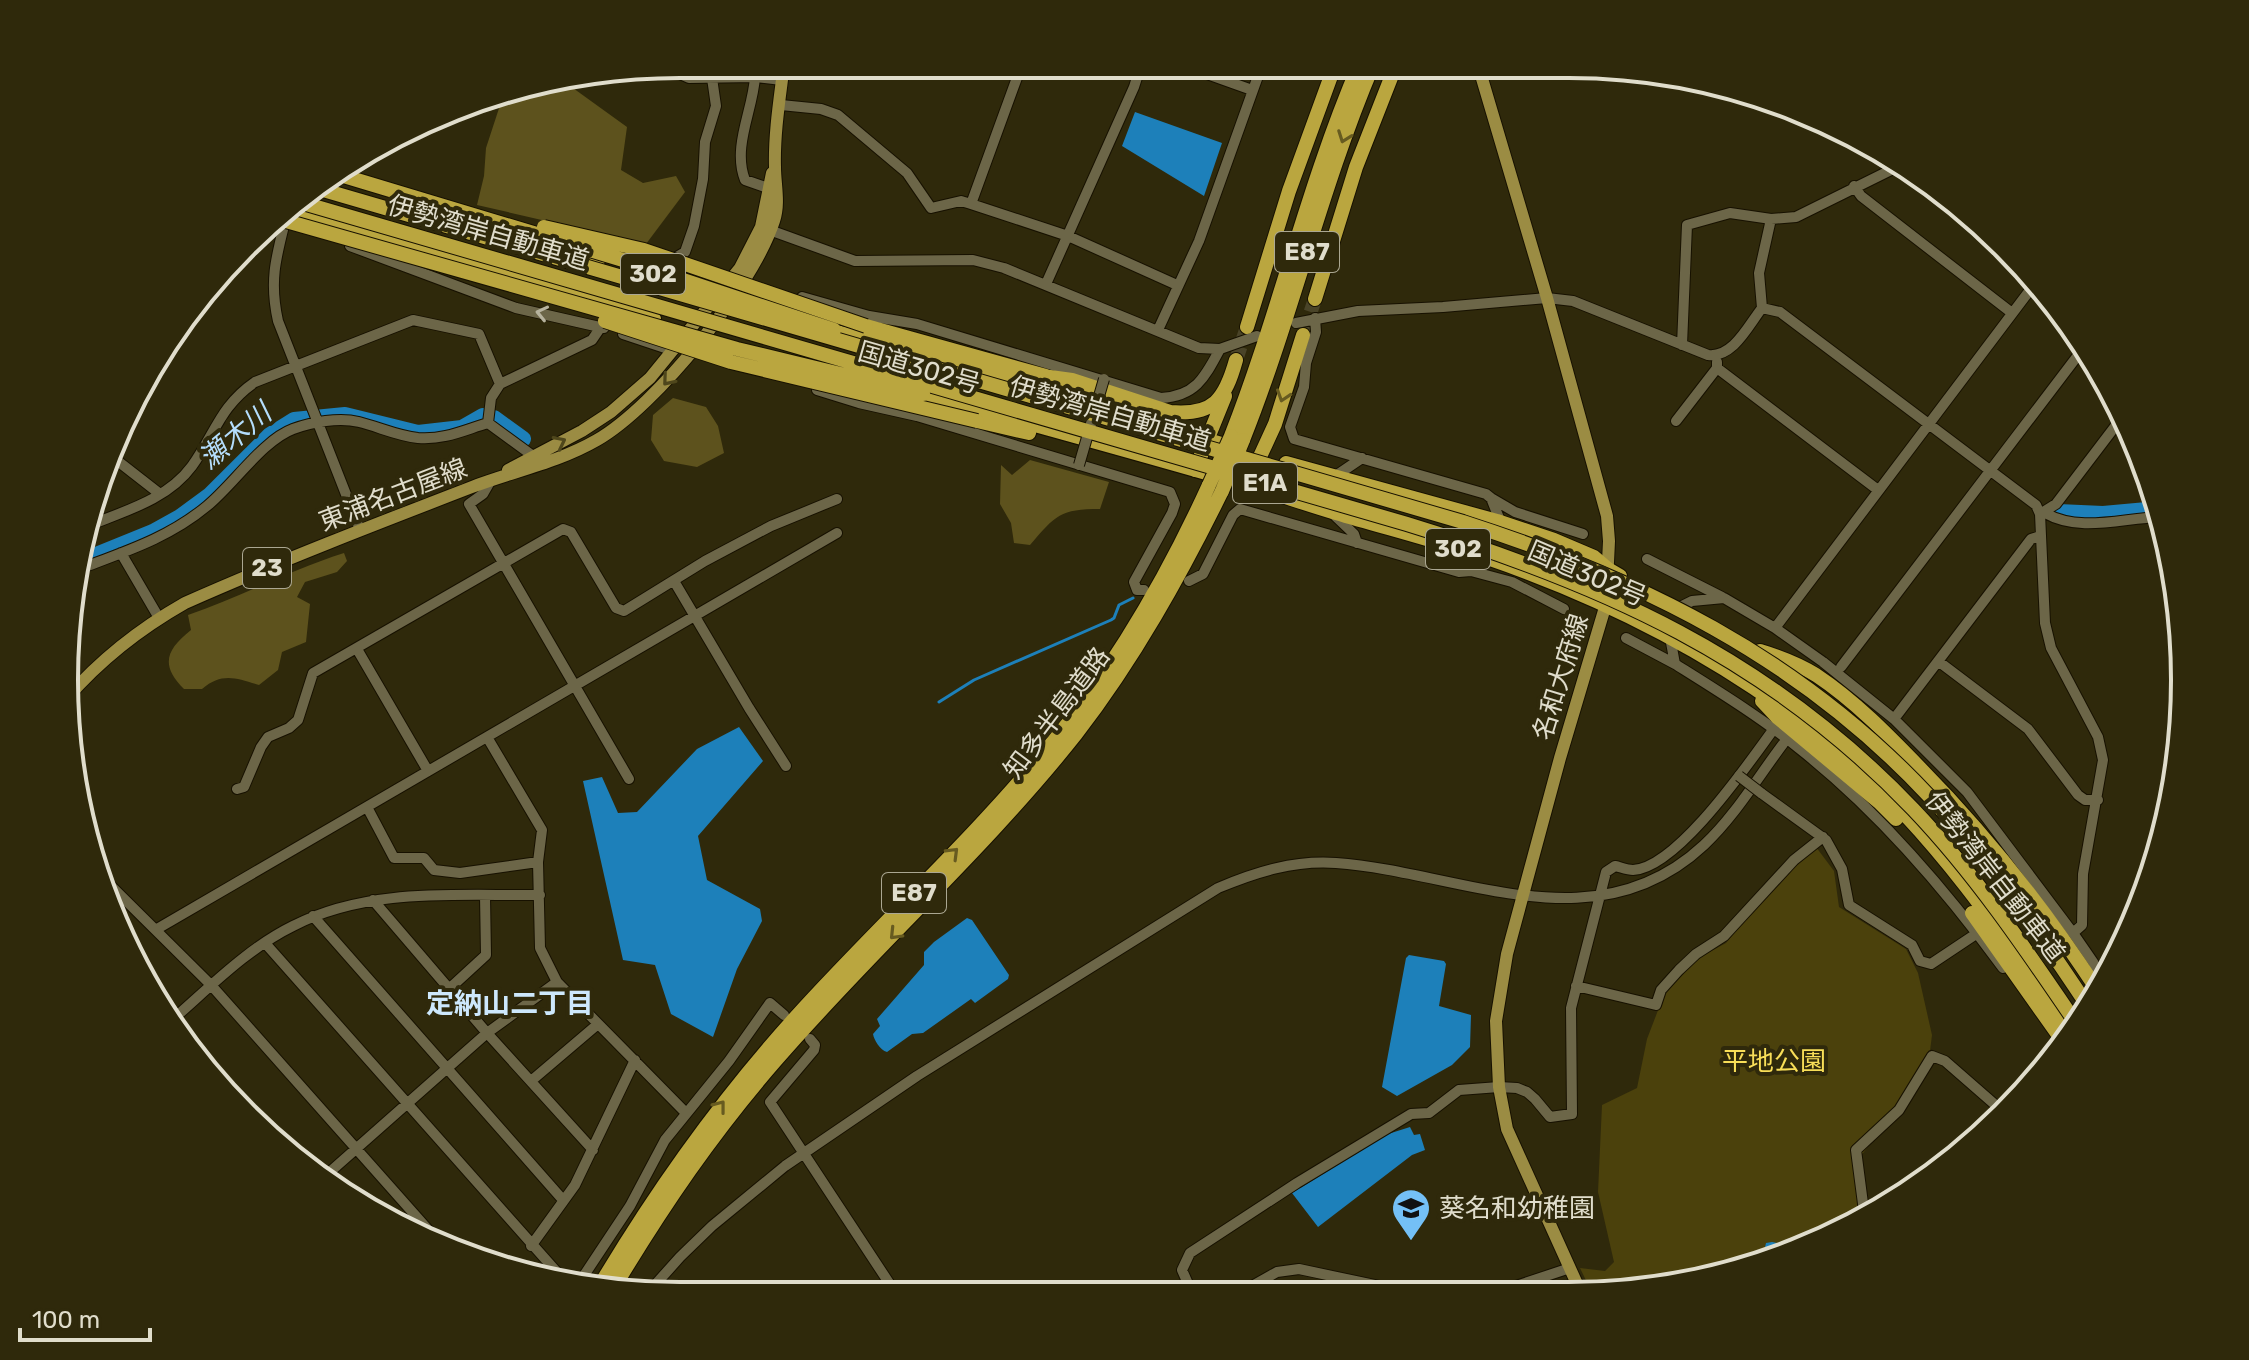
<svg xmlns="http://www.w3.org/2000/svg" width="2249" height="1360" font-family="Rubik,'Noto Sans JP',sans-serif">
<style>
.green{fill:#4b410c}
.forest{fill:#5d521d}
.water{fill:#1d80ba}
.lines{fill:none;stroke-linecap:round;stroke-linejoin:round}
.stream{stroke:#1d80ba;stroke-width:3}
.river{stroke:#1d80ba;stroke-width:16}
.highway-tunnel{stroke:#4a4428;stroke-width:14;stroke-dasharray:14 7;stroke-linecap:butt}
.minor-casing{stroke:#171100;stroke-width:12}
.major-casing{stroke:#171100;stroke-width:14}
.highway-casing{stroke:#171100;stroke-width:16}
.minor{stroke:#6c6648;stroke-width:10}
.major{stroke:#9b8c43;stroke-width:12}
.highway{stroke:#baa63f;stroke-width:14}
.minor-bridge-casing{stroke:#171100;stroke-width:12;stroke-linecap:butt}
.highway-bridge-casing{stroke:#171100;stroke-width:16;stroke-linecap:butt}
.minor-bridge{stroke:#6c6648;stroke-width:10}
.highway-bridge{stroke:#baa63f;stroke-width:14}
.oneway{stroke:#675b20}
.oneway2{stroke:#b7b39e}
.oneway3{stroke:#4f471c}
.labels{text-anchor:middle;dominant-baseline:central;stroke-width:8;stroke-linejoin:round;paint-order:stroke}
.shield{fill:#2f290b;stroke:#aba792;stroke-width:2}
.shield-label{font-size:24px;font-weight:bold;fill:#e0ddcc}
.street-label{font-size:26px;fill:#e0ddcc;stroke:#2f290b}
.park-label{font-size:26px;fill:#f8de58;stroke:#2f290b}
.poi-label{font-size:26px;fill:#e0ddcc;stroke:#2f290b;text-anchor:start}
.water-label{font-size:28px;font-style:italic;fill:#b4ddfc;stroke:#2f290b}
.neighbourhood-label{font-size:28px;font-weight:bold;fill:#cde8fc;stroke:#2f290b}
.rim{fill:none;stroke:#e0ddcc;stroke-width:4}
</style>
<rect width="100%" height="100%" fill="#2f290b"/>
<path class="green" d="M1816,847L1834,871L1839,907L1906,949L1918,973L1932,1035L1929,1059L1910,1094L1856,1162L1865,1219L1767,1263L1610,1295H1593L1580,1268L1605,1271L1614,1262L1598,1192L1602,1105L1637,1088L1647,1039L1665,992L1702,956L1726,943L1762,899Z"/>
<path class="forest" d="M566,83L627,127L621,170L643,183L676,176L685,192L646,244L477,205L484,176L486,148L504,93Z
M673,398L706,407L718,426L724,453L697,467L664,461L651,440L653,415Z
M1030,460L1109,482L1100,509C1060,509 1056,515 1030,545L1014,543L1011,523L1000,504L1001,465L1012,475Z
M344,553L347,561L337,572L305,582L297,597L310,604L306,642L282,652L278,670L259,685C236,678 222,672 202,689H184C160,665 166,650 191,630L188,615C241,597 290,570 344,553Z"/>
<path class="water" d="M1135,112L1222,143L1204,196L1122,146Z
M739,727L763,761L698,836L707,880L760,909L762,921L737,969L713,1037L671,1014L655,965L623,960L583,781L602,777L618,813L637,812L697,749Z
M967,918L972,920L1009,975L1008,979L975,1003L971,999L923,1033L912,1034L887,1052C880,1050 874,1040 873,1034L880,1026L877,1019L924,965V952L934,942Z
M1409,955L1444,961L1446,964L1439,1006L1471,1015L1470,1047L1452,1065L1397,1096L1382,1087L1406,958Z
M1410,1127L1414,1135L1420,1134L1425,1150L1412,1155L1318,1227L1292,1193L1388,1134Z
M1772,1242L1802,1248L1771,1261L1763,1256L1766,1243Z"/>
<g class="lines">
<path class="stream" d="M939,702L974,680L1111,620L1114,618L1119,605L1133,598"/>
<path class="river" d="M2058,512L2103,514L2158,509
M84,560L153,532L180,517L210,495L270,435L294,420L345,415L418,433L462,428L483,416L494,418L523,439"/>
<path class="highway-tunnel" d="M1304,332L1315,299
M1236,360L1247,327"/>
<g class="minor-casing">
<path id="minor" d="M1182,65L1252,90
M664,67L689,78L756,77L782,80
M755,77C753,110 732,147 745,180L768,188
M781,105L821,109L838,115L907,173L931,208L961,201L971,204L1068,236L1177,285
M1854,186L1861,196L2012,313
M971,204L1022,64
M286,218C276,257 269,281 278,321L360,530
M764,228L855,261L973,260L1004,268L1199,348L1220,349L1257,336
M350,246L516,308L604,328
M1046,284L1134,87L1141,65
M802,297L869,316L917,324L1161,398C1196,396 1205,377 1220,349
M622,299L650,273L685,252L694,226L703,179L705,142L716,106L710,64
M1762,308L1780,312L2036,505L2040,514L2045,623L2051,648L2098,737L2103,760L2083,874L2082,925L2073,933
M1315,318L1316,332L1306,363L1304,387L1290,427L1294,439L1486,494L1491,498L1501,523
M1296,323L1358,311L1443,307L1547,298L1573,301L1708,355C1733,358 1748,326 1762,308L1759,273L1771,219
M1158,330L1199,241L1262,65
M623,334L671,350
M1682,345L1687,225L1730,213L1771,219L1796,217L1903,164
M1717,368L1878,490
M817,390L859,403L917,416L1170,492L1175,504L1172,513L1134,582L1137,590H1144
M1676,421L1717,368V362
M488,423L491,398L500,384L592,340L607,318
M110,455L160,494
M1334,477L1362,458
M491,480L483,494L469,504L629,779
M1491,498L1515,512L1583,534
M2045,513C2080,533 2122,518 2160,517
M1333,514L1354,534L1357,543
M2040,514L2056,504L2123,416
M90,525C125,511 168,499 192,466C215,434 220,406 255,382L413,320L479,334L500,384
M121,553L159,618
M1647,559L1722,597
M82,568C127,551 170,537 207,506C233,485 263,440 293,429C312,422 339,417 359,422C379,427 398,436 418,438C445,440 464,430 488,423L540,461
M1471,571L1512,582L1564,609
M674,581L749,708L786,766
M1189,581L1203,574L1233,515L1240,509L1459,572L1471,571L1488,558
M1682,606L1692,601L1724,598L1775,628L1823,662L1894,719L1967,792L2073,933L2093,962L2103,982
M1775,628L2036,282
M1670,637L1675,664C1718,691 1762,718 1801,750C1878,811 1945,889 2003,968
M1626,638L1675,664
M357,649L428,771
M1938,661L2028,729L2078,795L2085,800H2098
M1841,667L2085,346
M1894,719L2031,539L2040,536
M487,737L542,830L538,862L540,948L557,982L686,1113
M237,789L244,787L261,747L268,737L289,728L298,720L313,673L563,529L571,532L616,608L624,611L705,561L771,526L837,499
M1761,793L1826,840L1842,869L1849,905L1912,945L1920,961L1931,964L1976,934
M367,807L394,858H424L434,870L460,873L538,862
M95,870L211,985L439,1242
M373,900L487,1033L593,1150
M313,916L563,1200
M157,929L837,533
M265,943L563,1279
M1576,986L1656,1005L1661,990L1679,970L1696,954L1724,936L1794,860L1823,837
M449,989L486,955L485,896
M172,1020C210,987 248,948 293,926C369,887 457,896 540,895
M810,1039L815,1045L814,1050L770,1102L897,1295
M190,1053L193,1057
M531,1081L598,1024
M323,1178L487,1033L557,982
M1865,1219L1856,1150L1899,1110L1932,1056L1945,1061L2000,1109L2009,1110
M531,1246L575,1185L635,1060
M579,1283L630,1206L665,1140L729,1061L770,1003L784,1015
M646,1295L680,1257L712,1226L785,1166L917,1076L1218,888C1256,872 1294,860 1336,863C1461,872 1595,947 1704,845C1735,816 1758,777 1783,744
M1193,1295L1182,1270L1190,1253L1297,1183L1411,1114L1429,1113L1459,1090L1499,1087L1517,1088L1527,1092L1535,1099L1550,1117L1572,1114L1571,1008L1606,872L1615,866C1620,867 1627,870 1633,870C1677,868 1748,764 1773,730
M1236,1295L1277,1272L1299,1269L1422,1295
M1489,1295L1570,1268"/>
</g>
<g class="major-casing">
<path id="major" d="M1478,65L1547,298L1607,516L1609,541L1606,604L1560,758L1507,954L1496,1021L1499,1087L1507,1129L1582,1295
M508,470L582,431L611,412L650,378L740,268L761,227L772,173
M67,698C101,659 141,628 185,603C280,561 376,524 472,487C514,471 557,463 597,440C656,406 753,286 774,221C780,203 775,185 775,167C774,133 780,97 784,64"/>
</g>
<g class="highway-casing">
<path id="highway" d="M291,207L654,319
M456,222L599,259
M1315,299L1356,167L1396,65
M866,326L1046,376L1066,390
M1247,327L1289,191L1335,65
M821,328L984,369L1126,416L1235,448
M1050,377L1072,380L1170,412C1214,416 1225,399 1236,360
M912,391C1023,422 1134,452 1244,484C1275,493 1305,504 1336,513C1386,528 1438,541 1487,558C1615,602 1737,666 1841,753C1932,830 2005,936 2071,1034
M977,421L1029,433
M1231,436C1279,314 1307,186 1359,65
M1243,440C1292,317 1321,187 1373,65
M1286,463L1497,521L1554,540L1594,557L1608,569L1620,576
M1195,470L1225,396
M1247,485L1275,424L1303,335
M1760,651C1780,657 1798,664 1816,675C1855,701 1888,735 1920,768C1987,836 2046,911 2098,991
M1762,701L1777,717L1879,802L1896,819
M1972,913L2064,1043
M599,1287C656,1191 720,1101 795,1018C878,926 969,844 1048,748C1114,669 1166,579 1209,485
M613,1289C663,1206 713,1132 777,1059C874,947 984,850 1076,734C1134,659 1180,576 1222,491"/>
</g>
<use href="#minor" class="minor"/>
<use href="#major" class="major"/>
<use href="#highway" class="highway"/>
<g class="minor-bridge-casing">
<path id="minor-bridge" d="M1079,465L1104,379
M1739,776L1761,793"/>
</g>
<g class="highway-bridge-casing">
<path id="highway-bridge" d="M337,174L623,260L834,330
M313,187L1463,522C1640,579 1799,657 1928,795C1989,860 2040,934 2089,1008
M296,201L1407,524C1603,584 1769,658 1913,809C1976,875 2027,951 2078,1026
M279,219L737,349L923,394
M544,227L644,250L866,326
M605,321L731,362L977,421
M1209,485L1231,436
M1222,491L1243,440"/>
</g>
<use href="#minor-bridge" class="minor-bridge"/>
<use href="#highway-bridge" class="highway-bridge"/>
</g>
<defs><path id="oneway-chevron" d="M-2-3.5L2.5 0L-2 3.5" fill="none" stroke-width="1.6" stroke-linecap="round" stroke-linejoin="round" transform="scale(2)"/></defs>
<g class="oneway">
<use href="#oneway-chevron" transform="translate(1344 137) rotate(110)"/>
<use href="#oneway-chevron" transform="translate(1283 396) rotate(108)"/>
<use href="#oneway-chevron" transform="translate(953 853) rotate(-45)"/>
<use href="#oneway-chevron" transform="translate(895 934) rotate(134)"/>
<use href="#oneway-chevron" transform="translate(720 1106) rotate(-52)"/>
</g>
<use class="oneway2" href="#oneway-chevron" transform="translate(542 313) rotate(-167)"/>
<g class="oneway3">
<use href="#oneway-chevron" transform="translate(668 380) rotate(130)"/>
<use href="#oneway-chevron" transform="translate(560 442) rotate(-27)"/>
</g>
<defs>
<g id="school-pin" transform="scale(2)"><path d="M0 17L-7.5 6A9.5 9.5 0 1 1 7.5 6Z" fill="#74c0f6" stroke="#2f290b"/><path d="M0-5L7-2L0 1L-7-2ZM-4 1L0 2.5L4 1V4Q0 6-4 4Z" fill="#111"/></g>
</defs>
<g fill-rule="evenodd">
<use href="#school-pin" x="1411" y="1208"/>
</g>
<g class="labels">
<g class="shield">
<rect x="1275" y="232" width="64" height="40" rx="6"/>
<rect x="621" y="254" width="64" height="40" rx="6"/>
<rect x="1233" y="463" width="64" height="40" rx="6"/>
<rect x="1426" y="529" width="64" height="40" rx="6"/>
<rect x="243" y="548" width="48" height="40" rx="6"/>
<rect x="882" y="873" width="64" height="40" rx="6"/>
</g>
<g class="shield-label">
<text x="1307" y="252">E87</text>
<text x="653" y="274">302</text>
<text x="1265" y="483">E1A</text>
<text x="1458" y="549">302</text>
<text x="267" y="568">23</text>
<text x="914" y="893">E87</text>
</g>
<g class="street-label">
<text transform="translate(488 233) rotate(16)">伊勢湾岸自動車道</text>
<text transform="translate(919 368) rotate(16)">国道302号</text>
<text transform="translate(1110 414) rotate(16)">伊勢湾岸自動車道</text>
<text transform="translate(393 495) rotate(-21)">東浦名古屋線</text>
<text transform="translate(1587 574) rotate(23)">国道302号</text>
<text transform="translate(1561 677) rotate(-73)">名和大府線</text>
<text transform="translate(1057 713) rotate(-53)">知多半島道路</text>
<text transform="translate(1995 877) rotate(52)">伊勢湾岸自動車道</text>
</g>
<g class="park-label">
<text x="1774" y="1061">平地公園</text>
</g>
<g class="poi-label">
<text x="1439" y="1208">葵名和幼稚園</text>
</g>
<g class="water-label">
<text transform="translate(235 436) rotate(-40)">瀬木川</text>
</g>
<g class="neighbourhood-label">
<text x="510" y="1003">定納山二丁目</text>
</g>
</g>
<path d="M0 0H2249V1360H0ZM680 78H1569A602 602 0 0 1 2171 680V680A602 602 0 0 1 1569 1282H680A602 602 0 0 1 78 680V680A602 602 0 0 1 680 78Z" fill="#2f290b" fill-rule="evenodd"/>
<path class="rim" d="M680 78H1569A602 602 0 0 1 2171 680V680A602 602 0 0 1 1569 1282H680A602 602 0 0 1 78 680V680A602 602 0 0 1 680 78Z"/>
<path d="M20 1328v12h130v-12" fill="none" stroke="#e0ddcc" stroke-width="4"/>
<text x="32" y="1328" font-size="24" fill="#e0ddcc" stroke="#2f290b" stroke-width="6" paint-order="stroke">100 m</text>
</svg>
